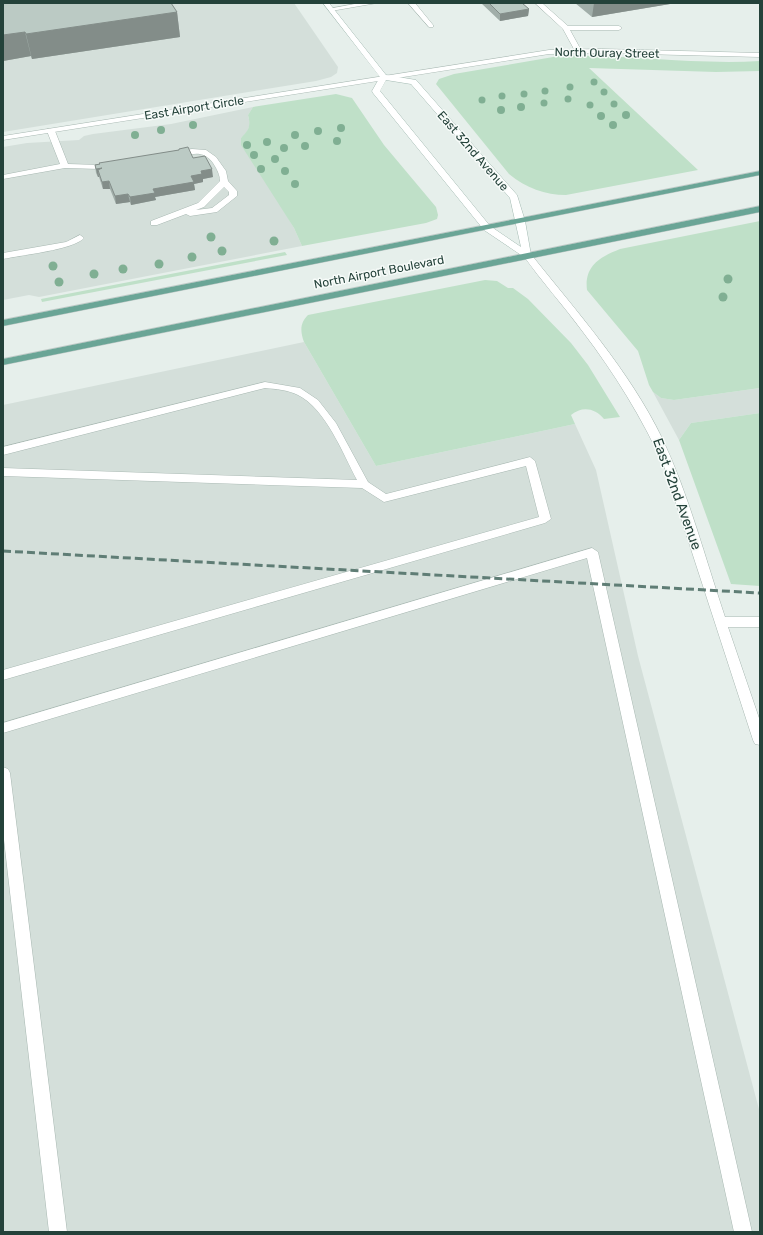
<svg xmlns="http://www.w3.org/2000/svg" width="763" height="1235" font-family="Rubik,sans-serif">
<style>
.built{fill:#d4dfda}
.green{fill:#bfe0c8}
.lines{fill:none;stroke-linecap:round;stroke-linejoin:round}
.lane-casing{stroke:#a8b8b2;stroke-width:1}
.street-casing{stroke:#a8b8b2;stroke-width:1}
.secondary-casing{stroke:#a4bbb3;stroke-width:1}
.primary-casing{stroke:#c2cac8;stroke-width:1}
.lane{fill:#fff;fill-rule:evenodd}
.street{fill:#fff;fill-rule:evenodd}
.secondary{fill:#fff;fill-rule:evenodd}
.primary{fill:#6aa596;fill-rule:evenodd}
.rail{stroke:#5f7d75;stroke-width:3;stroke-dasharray:8 4;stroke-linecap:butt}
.tree{fill:#80af93}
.wall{fill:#a1aea9}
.shaded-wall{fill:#838d89}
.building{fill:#bbcac4;stroke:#838d89}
.labels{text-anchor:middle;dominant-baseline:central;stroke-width:3;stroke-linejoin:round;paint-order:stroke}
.far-street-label{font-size:12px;fill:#24423a;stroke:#f7fbf9}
.street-label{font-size:14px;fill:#24423a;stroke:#f7fbf9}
</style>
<rect width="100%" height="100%" fill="#e6efeb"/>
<path class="built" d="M3,3H294L338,67L337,73L331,77L316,81L3,132Z
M253,107L248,115L250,124L247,132L241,138L294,228L302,246L39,297L29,295L3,300V147L27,143L79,140L84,136L93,134L171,124Z
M304,342L376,466L575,424L596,470L638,656L760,1113V1232H3V405Z
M760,388V413L691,423L679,440L653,392L661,398L674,400Z"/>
<path class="green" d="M559,56C626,54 693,65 760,61V71L716,72L589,68L698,170L566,195C545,195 526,188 509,174L436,84L439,79L454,74Z
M336,94L352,98L384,145L436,207L438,215L437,219L426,223L302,246L294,228L241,145V138C249,130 251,126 248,115L253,107Z
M760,221V388L674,400L661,398L653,392L649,385L638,351L587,290C584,266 600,257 620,249Z
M285,252L287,255L42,302L41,299Z
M485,280L497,281L508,288H513L528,299L571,343L588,365L620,417L604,419C595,408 582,406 571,415L575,424L376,466L304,342C300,331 300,323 308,315Z
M760,413V586L731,584L679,440L691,423Z"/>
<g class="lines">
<g class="lane-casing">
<path id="lane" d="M360,3H377L331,11L328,9Z
M408,3H415L433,25V27H429Z
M535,3H542L568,26H619L622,28L619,30H570L581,50L575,51L563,29Z
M48,129L55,131L68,164L100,165L112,163L116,165L100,169L65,168L3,179V175L60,164L47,131Z
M192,149L206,150L216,157L226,171L228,181L237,191V196L217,212L190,216L186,214L157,225H151V221L198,203L220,181C220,175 217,169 213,163C199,143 180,163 169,154L173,152ZM224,187L229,192V195L212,208L196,210L204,207Z
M80,235L84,238C73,250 21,255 3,259V253L66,242Z
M265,382L300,388L318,400L336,423L368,482L386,494L530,457L535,461L551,519L545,523L3,680V670L539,517L526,466L384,502L362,488L3,476V468L357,480C343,454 326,409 298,395C288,390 276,389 265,388L3,455V447Z
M592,548L598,552L752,1232H734L587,558L3,733V723Z
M3,767L8,769L10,773L67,1232H49L3,831Z"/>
</g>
<g class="street-casing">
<path id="street" d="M602,49L760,53V57L602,53L549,54L3,140V136L549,50Z
M527,252L530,253C577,312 629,370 662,438C689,495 705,558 725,617H760V627H728L760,721V745L755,744L753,740L664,466C642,418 615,374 583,332C564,306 542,282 523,255Z"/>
</g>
<g class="secondary-casing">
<path id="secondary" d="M323,3H329L386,75L416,80L517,195L525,221L531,255L530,257H524L484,230L373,93L372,91L380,77ZM386,80L411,84L510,198L521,247L490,226L380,91Z"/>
</g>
<g class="primary-casing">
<path id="primary" d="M760,171V175L3,326V320Z
M760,206V212L3,365V359Z"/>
</g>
<use href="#lane" class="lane"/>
<use href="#street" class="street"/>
<use href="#secondary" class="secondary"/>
<use href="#primary" class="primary"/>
<path class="rail" d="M3,551L760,593"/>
</g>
<g class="tree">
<circle cx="594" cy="82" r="3.5"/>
<circle cx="570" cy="87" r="3.5"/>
<circle cx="545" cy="91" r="3.5"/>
<circle cx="604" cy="92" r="3.5"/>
<circle cx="524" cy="94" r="3.5"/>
<circle cx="502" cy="96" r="3.5"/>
<circle cx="568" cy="99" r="3.5"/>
<circle cx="482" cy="100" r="3.5"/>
<circle cx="544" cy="103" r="3.5"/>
<circle cx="614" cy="104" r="3.5"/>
<circle cx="590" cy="105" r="3.5"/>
<circle cx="521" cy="107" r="4"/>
<circle cx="501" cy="110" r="4"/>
<circle cx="626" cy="115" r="4"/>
<circle cx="601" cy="116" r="4"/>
<circle cx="193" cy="125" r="4"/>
<circle cx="613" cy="125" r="4"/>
<circle cx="341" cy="128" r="4"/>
<circle cx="161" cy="130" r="4"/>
<circle cx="318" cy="131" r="4"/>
<circle cx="135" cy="135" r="4"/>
<circle cx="295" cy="135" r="4"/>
<circle cx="337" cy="141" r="4"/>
<circle cx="267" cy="142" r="4"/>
<circle cx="247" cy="145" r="4"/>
<circle cx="305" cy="146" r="4"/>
<circle cx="284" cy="148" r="4"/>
<circle cx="254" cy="155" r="4"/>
<circle cx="275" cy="159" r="4"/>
<circle cx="261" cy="169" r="4"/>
<circle cx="285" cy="171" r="4"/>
<circle cx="295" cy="184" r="4"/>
<circle cx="211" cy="237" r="4.5"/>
<circle cx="274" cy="241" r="4.5"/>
<circle cx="222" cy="251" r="4.5"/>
<circle cx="192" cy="257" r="4.5"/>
<circle cx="159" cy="264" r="4.5"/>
<circle cx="53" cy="266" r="4.5"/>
<circle cx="123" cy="269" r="4.5"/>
<circle cx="94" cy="274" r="4.5"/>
<circle cx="728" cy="279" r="4.5"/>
<circle cx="59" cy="282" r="4.5"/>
<circle cx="723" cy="297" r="4.5"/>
</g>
<path class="wall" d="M3,3L177,12L180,37L32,59L31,56L3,61Z
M481,3H522L529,9L528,16L500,21Z
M575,3H676L592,17Z
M179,149L193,158L213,177L203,179V182L194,184L195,190L155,197L156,200L131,205L130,202L116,204L110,189H103L99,177H98L96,173L95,165L179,150Z"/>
<path class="shaded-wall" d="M594,3H676L592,17Z
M529,9L528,16L500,21V14Z
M177,12L180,37L32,59L26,34Z
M25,32L31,56L3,61V35Z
M102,168L98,170L99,177H98L96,169Z
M212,169L213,177L203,179V182L194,184L195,190L155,197L156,200L131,205L130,197L191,176L201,171Z
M109,181L110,189H103L102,182Z
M128,194L130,202L116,204L115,196Z"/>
<path class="building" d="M3,3H171L177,12L26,34L25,32L3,35Z
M489,3H522L529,9L500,14Z
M188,147L193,158L205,156L212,169L201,171L202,174L191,176L194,182L153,189L155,193L130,197L128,194L115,196L109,181L102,182L98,170L102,168L96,169L95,165L100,164L99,163L179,150V149Z"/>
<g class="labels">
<g class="far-street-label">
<text transform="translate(607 53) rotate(1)">North Ouray Street</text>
<text transform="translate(194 108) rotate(-9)">East Airport Circle</text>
<text transform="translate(473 151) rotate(49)">East 32nd Avenue</text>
<text transform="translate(379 272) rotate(-11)">North Airport Boulevard</text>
</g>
<g class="street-label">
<text transform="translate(677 494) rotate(70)">East 32nd Avenue</text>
</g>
</g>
<rect width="763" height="1235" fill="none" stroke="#24423a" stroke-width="8"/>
</svg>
